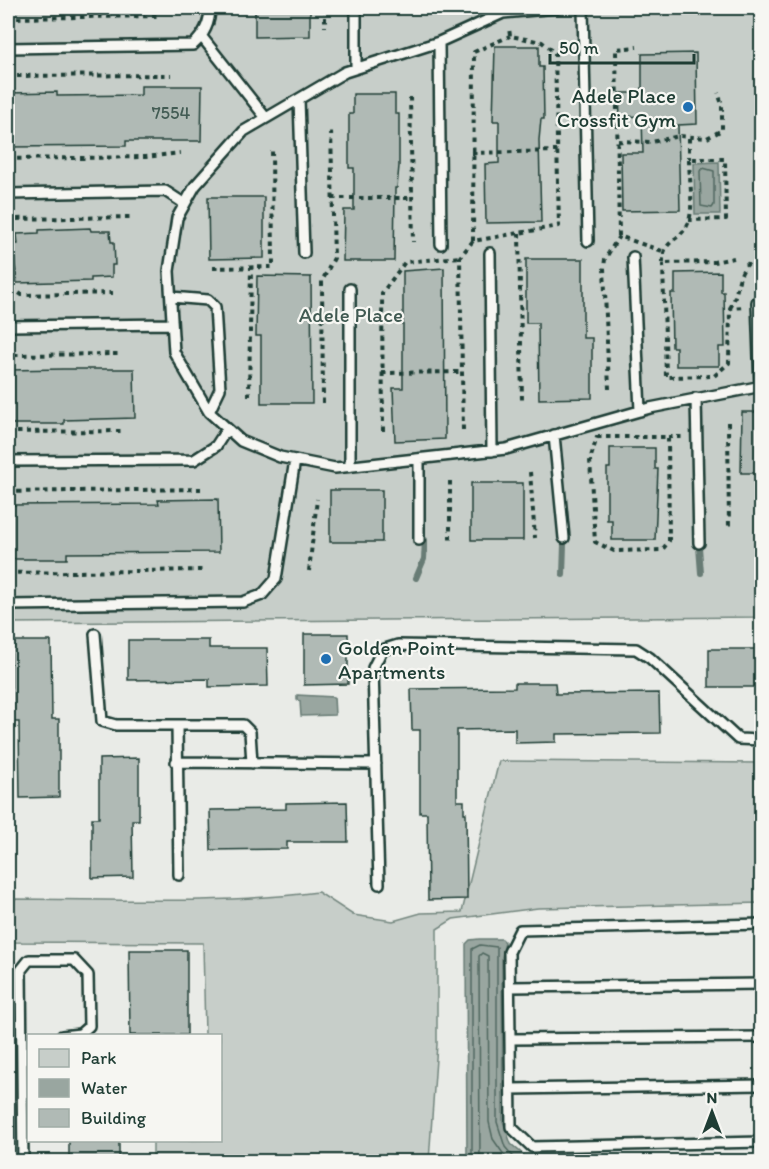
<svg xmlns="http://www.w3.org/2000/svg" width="769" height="1169" font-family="Itim,sans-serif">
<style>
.green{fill:#c7cec9;stroke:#73867e;stroke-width:1.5}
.water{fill:#99a6a0;stroke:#687c75;stroke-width:1.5}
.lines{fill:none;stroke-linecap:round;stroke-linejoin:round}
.shore{stroke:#50675f;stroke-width:1.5}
.stream{stroke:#687c75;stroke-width:6}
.building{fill:#b0bab5;stroke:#1f3d34;stroke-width:1.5}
.lane-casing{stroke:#1f3d34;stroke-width:14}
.path{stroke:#1f3d34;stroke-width:4;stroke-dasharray:4.5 4.5;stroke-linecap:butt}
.lane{stroke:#f6f6f2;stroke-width:9}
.poi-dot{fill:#1f6fb2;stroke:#f6f6f2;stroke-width:2}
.labels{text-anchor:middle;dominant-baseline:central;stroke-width:4.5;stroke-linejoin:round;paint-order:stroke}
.number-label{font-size:18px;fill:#435c54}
.poi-label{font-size:21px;fill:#1f3d34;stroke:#f6f6f2;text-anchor:end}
.park-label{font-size:21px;fill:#415a52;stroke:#f6f6f2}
</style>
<rect width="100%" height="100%" fill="#e9ebe7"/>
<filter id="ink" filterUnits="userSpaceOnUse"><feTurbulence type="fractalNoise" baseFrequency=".0167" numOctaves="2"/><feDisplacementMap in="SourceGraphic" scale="12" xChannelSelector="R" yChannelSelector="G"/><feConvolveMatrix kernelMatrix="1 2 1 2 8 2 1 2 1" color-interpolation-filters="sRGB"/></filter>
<g filter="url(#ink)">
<path class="green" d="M8,8H761V617L8,623Z
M499,761L761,763V903L538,908L453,919L437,929V1044L429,1161H153V1141L220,1140V1036L205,1035L203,943L8,942V899C111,899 215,905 318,892L353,915L393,921L421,913L462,912Z"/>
<path class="water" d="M719,162L720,214H695L694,163Z
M297,695L334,697L335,715L301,716L300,701L297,700Z
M479,939H502L505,942L502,957L503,1121L511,1144L526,1157L521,1161H467L466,944L470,940Z"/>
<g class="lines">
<path class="shore" d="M703,168L714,171V205L712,208L701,206L700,171Z
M472,1162V949L480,945L497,947V1122L505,1147L518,1162
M480,1162L479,956L482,953L488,956L489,1122L493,1139L509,1162"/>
<path class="stream" d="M699,547L701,573
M563,575L564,544
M416,578L424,559L425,540"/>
</g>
<path class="building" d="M255,8H310V36L255,37Z
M495,46H539V67H543L544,119H541L539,140L541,222L486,223L485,164L499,163V121H493Z
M696,53L697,124L678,125L680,210L622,211L621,153H643L642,116L620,117L619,93H642V54Z
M141,86H202L201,141H126V146L8,147V93L57,92V96L141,95Z
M353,94H395V114H399V166L397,188H395L394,261H343L344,210H354V168H349V114H353Z
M208,197H264V258L209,259Z
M90,228L91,231H110L111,242H114L115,265H112V277L91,278V281L17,283L13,244H18L17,234L39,233V230Z
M526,259H583V338H592V398L539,399L538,323H526Z
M444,268L445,439L395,441L393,388H403V271Z
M721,272V292H724L725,347H719V366H676V347H672L671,293H675V273Z
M257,276L311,277L312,403H261V336H256Z
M63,369H134L135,418L64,420V424H8V370Z
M742,412H762V473H741Z
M610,448H655V469H658L655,540H612V520H607V468H610Z
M471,483H523V540H471Z
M330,490H382V542H330Z
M218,499L219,552L67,553V559H8V505L159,504L158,500Z
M304,634H348V684L304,685Z
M128,640H209V648H267L268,686L209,687V679L128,680Z
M11,641H51L52,719H59V797L20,798L19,722H11Z
M709,649H762V687H709Z
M515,683H555L556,694L659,693L660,733L556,734V742L515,743V729L457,730V801H464V813H466L467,899L428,900L427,813H420V730H412L411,689L515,688Z
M139,758V820H132L133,877L92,878V818H99V759Z
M347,802L348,842H287V849L211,850L210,810L286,809V803Z
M129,950H187V1035H130Z
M69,1140H119V1161H69Z"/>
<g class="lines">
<g class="lane-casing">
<path id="lane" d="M356,8V68
M557,8L503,13L439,42L345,72L244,131L195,186L177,218L169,271L174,352L209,412L241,441L280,457L335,468L506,449L650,408L762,386
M583,8L588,241
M202,37L266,118
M439,42L441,244
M8,48L193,45C204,35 210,23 210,8
M299,99L304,253
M8,194L165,191L185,204
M490,253L492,451
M633,257L640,411
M350,289V466
M171,297L208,300L215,307L220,389L209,412
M757,302L760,386
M8,326L172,324
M696,398L699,543
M554,435L564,538
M419,459V540
M8,461L194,460L216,446L227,429
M8,605L243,602L262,595L276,579L295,460
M95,634L102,721L116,725H243L250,732L252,763
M177,726L179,875
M176,762L376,764
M379,884L373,668L382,650L398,645L636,649L650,658L738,739L762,740
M762,924L520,930L509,952L511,1127L532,1147L762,1142
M510,987L762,984
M511,1039L762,1037
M511,1089L762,1085
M23,1162L21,970L29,960H74L88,975L89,1026L80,1034L62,1036"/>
</g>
<path class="path" d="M108,8L109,17
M239,8V17
M325,8V27
M8,18L159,16
M8,76L171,75
M410,97L413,242
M689,138V159
M618,141L652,142L679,136L707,138L722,130V104L718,93
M472,153L558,151
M8,159L146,157L180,153
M332,198H412
M519,233L522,401
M619,236L616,49L637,47
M473,241L474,52L510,36
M734,258L714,262L663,263L666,377L714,376L729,363L730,308L744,307
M663,263C662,238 682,242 689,221C694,204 689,177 689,159H725L726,219L689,220
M213,268L273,267L272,147
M113,293L22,295L9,286V242L12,241L13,219L130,217
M730,308C740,293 735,273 751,261
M14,355L119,354
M382,373L462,372
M609,389L604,268L605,259L619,236L662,251
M249,396L251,267
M323,403L322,281L334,258L331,130
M728,422L729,529
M463,430L460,257L473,241L559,226L555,53L542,42L510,36L509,28
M383,431L382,293L405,262L460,257
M8,432L122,431
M597,437H668L669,541L662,550L614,551L595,542L590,460Z
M668,437H685
M530,472L535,538
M450,481V541
M8,492L201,489
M309,571L317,499
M8,573L203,570"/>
<use href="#lane" class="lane"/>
</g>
</g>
<g class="poi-dot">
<circle cx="688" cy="107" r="6"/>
<circle cx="326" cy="659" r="6"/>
</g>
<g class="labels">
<g class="number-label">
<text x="171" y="113">7554</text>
</g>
<g class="poi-label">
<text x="676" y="95">Adele Place<tspan x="676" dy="24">Crossfit Gym</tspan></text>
<text x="338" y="647" text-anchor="start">Golden Point<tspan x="338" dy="24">Apartments</tspan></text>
</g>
<g class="park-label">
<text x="351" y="314">Adele Place</text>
</g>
</g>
<rect width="769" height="1169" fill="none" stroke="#f6f6f2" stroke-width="30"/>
<rect x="15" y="15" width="739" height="1139" fill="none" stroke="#1f3d34" stroke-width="2" filter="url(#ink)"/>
<rect x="27" y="1034" width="195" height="108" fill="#f6f6f2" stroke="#a0aca6" stroke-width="1.5"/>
<rect x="39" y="1049" width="30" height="18" fill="#c7cec9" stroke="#a0aca6" stroke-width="1.5"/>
<text x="81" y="1064" font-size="18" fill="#1f3d34">Park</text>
<rect x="39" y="1079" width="30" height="18" fill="#99a6a0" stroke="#a0aca6" stroke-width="1.5"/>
<text x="81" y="1094" font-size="18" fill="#1f3d34">Water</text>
<rect x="39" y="1109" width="30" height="18" fill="#b0bab5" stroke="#a0aca6" stroke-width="1.5"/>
<text x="81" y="1124" font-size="18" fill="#1f3d34">Building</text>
<g transform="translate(712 1112)" stroke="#f6f6f2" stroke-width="4.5" paint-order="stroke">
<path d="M0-4.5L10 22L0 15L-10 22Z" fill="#1f3d34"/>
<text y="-9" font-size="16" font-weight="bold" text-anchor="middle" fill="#1f3d34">N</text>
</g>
<path d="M550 54v9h144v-9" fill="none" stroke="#1f3d34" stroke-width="3"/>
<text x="559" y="54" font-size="18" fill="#1f3d34" stroke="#f6f6f2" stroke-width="4.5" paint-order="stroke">50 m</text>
</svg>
